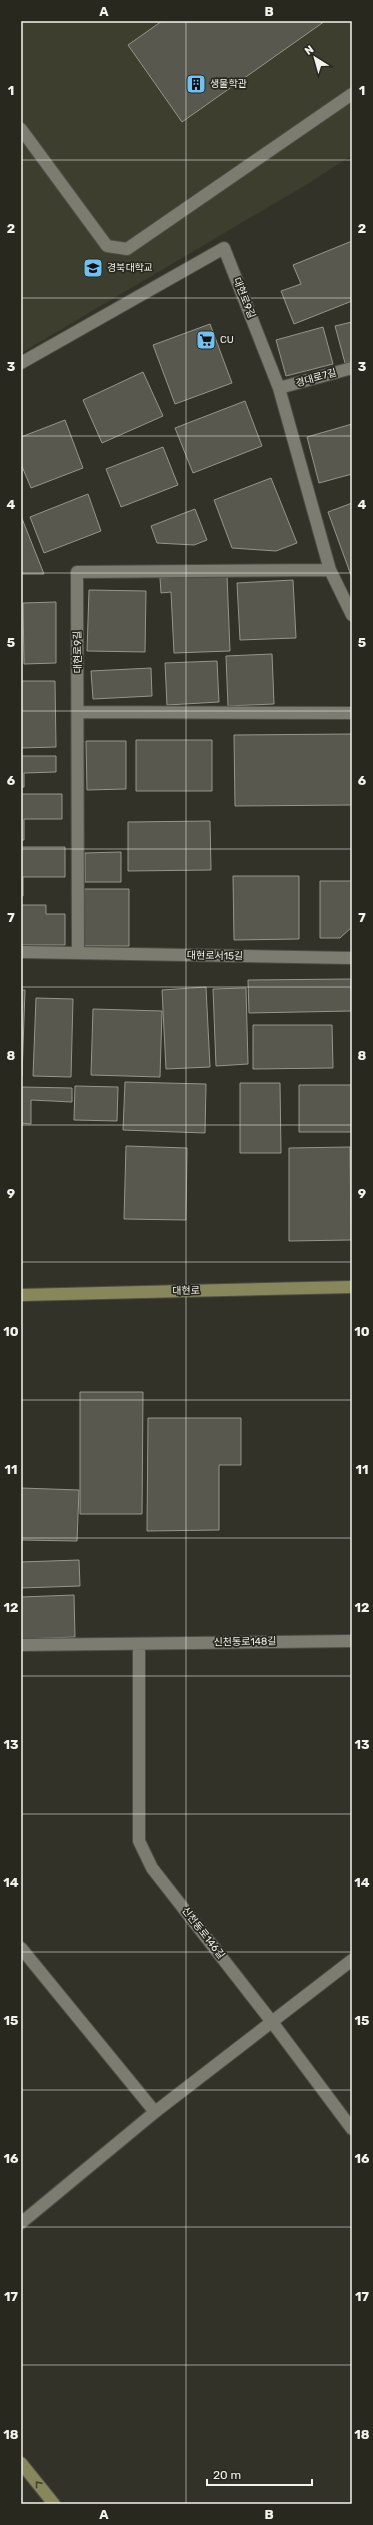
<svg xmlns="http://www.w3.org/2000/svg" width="373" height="2525" font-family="Rubik,'Noto Sans KR',sans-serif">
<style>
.built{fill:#3e3e2f}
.building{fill:#58584e;stroke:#95958a}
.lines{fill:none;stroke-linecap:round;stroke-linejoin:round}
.lane-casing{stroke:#4d4e46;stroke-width:14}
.street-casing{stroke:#4d4e46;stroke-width:14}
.secondary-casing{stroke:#4d4e46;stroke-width:14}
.lane{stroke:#7c7c71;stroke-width:12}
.street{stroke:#7c7c71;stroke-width:12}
.secondary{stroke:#88875c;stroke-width:12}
.oneway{stroke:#454431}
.grid{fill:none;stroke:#f2f3ed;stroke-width:1;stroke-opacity:0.55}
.labels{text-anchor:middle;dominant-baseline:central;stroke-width:3.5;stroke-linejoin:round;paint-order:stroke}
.poi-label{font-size:10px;fill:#f2f3ed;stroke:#28281f;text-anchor:start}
.street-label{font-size:10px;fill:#f2f3ed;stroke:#28281f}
.neatline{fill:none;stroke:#f2f3ed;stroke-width:1.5}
.grid-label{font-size:13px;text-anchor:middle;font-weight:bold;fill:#f2f3ed}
</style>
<rect width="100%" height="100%" fill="#323228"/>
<path class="built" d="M21,21H352V155L309,183L21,353Z"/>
<path class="building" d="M162,21H325L182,122L128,45Z
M352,241V301L294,324L281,291L301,284L293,265Z
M352,322V361L345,363L335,326Z
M210,324L232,383L175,404L153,345Z
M323,327L333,364L286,376L276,340Z
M143,372L163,416L102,443L83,400Z
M245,401L262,446L193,473L175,428Z
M65,420L83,468L31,488L21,464V437Z
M352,424V474L319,483L307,437Z
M163,447L178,485L121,507L106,469Z
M271,478L297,543L276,551L232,548L214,500Z
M88,494L101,531L44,553L30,517Z
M352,503V578L328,512Z
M195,509L207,540L194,545L157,543L151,526Z
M21,516L44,574H21Z
M227,575L230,651L174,653L171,592L161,593L160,578Z
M293,580L296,638L240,640L237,583Z
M89,590L146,591L145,652L87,651Z
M56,602V663L24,664L23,603Z
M272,654L274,704L228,706L226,656Z
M217,661L219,702L167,705L165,663Z
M151,668L152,696L93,699L91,671Z
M21,681H55L56,747L21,748Z
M352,734V805L235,806L234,735Z
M136,740H212V791H136Z
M86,741H126V789L87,790Z
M21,756H56V772L24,773V787H21Z
M21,794H62V819H24V840H21Z
M210,821L211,870L128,871V822Z
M21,847H65V877H23V896H21Z
M121,852V882H85V853Z
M233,876H299V939L234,940Z
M320,881H352V927L340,938H320Z
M84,889H129V946H84Z
M21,905H46V914H65V945H21Z
M351,979V1011L249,1013L248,980Z
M206,987L210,1067L166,1069L162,990Z
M246,988L248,1064L216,1066L213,989Z
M21,990H25L22,1076H21Z
M36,998L73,999L71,1077L33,1076Z
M93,1009L162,1011L160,1077L91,1075Z
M253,1025H332L333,1068L253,1069Z
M125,1082L206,1084L205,1133L123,1130Z
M240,1083H280L281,1153H240Z
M299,1085H352V1132H299Z
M75,1086L118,1087L117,1121L74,1120Z
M21,1087L72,1088V1102L31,1100V1124L21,1123Z
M126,1146L187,1148L186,1220L124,1219Z
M350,1147L351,1240L289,1241V1148Z
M80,1392H143L142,1514H80Z
M148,1418H241V1465H219V1530L147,1531Z
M21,1488L79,1490L77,1541L21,1540Z
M79,1560L80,1586L21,1588V1562Z
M74,1595L75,1637L21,1639V1597Z"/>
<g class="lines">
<g class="lane-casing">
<path id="lane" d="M21,129L107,246L127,249L352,94"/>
</g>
<g class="street-casing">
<path id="street" d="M21,363L224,248L279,388L330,570L352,615
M279,388L352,368
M79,712L352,713
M21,952L352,958
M78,953L77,572L330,570
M139,1644V1841L152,1868L272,2022L352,2129
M21,1645L352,1641
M21,1948L155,2112
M21,2223L155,2112L352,1960"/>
</g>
<g class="secondary-casing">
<path id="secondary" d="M21,1295L352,1287
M21,2463L54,2504"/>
</g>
<use href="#lane" class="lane"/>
<use href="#street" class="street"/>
<use href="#secondary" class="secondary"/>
</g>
<defs><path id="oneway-chevron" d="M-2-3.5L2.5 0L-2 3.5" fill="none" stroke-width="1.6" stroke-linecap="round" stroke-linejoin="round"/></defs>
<use class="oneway" href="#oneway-chevron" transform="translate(38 2484) rotate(-129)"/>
<path class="grid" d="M186,21V2504M21,160H352M21,298H352M21,436H352M21,573H352M21,711H352M21,849H352M21,987H352M21,1125H352M21,1262H352M21,1400H352M21,1538H352M21,1676H352M21,1814H352M21,1952H352M21,2090H352M21,2227H352M21,2365H352"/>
<defs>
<g id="building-square" transform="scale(1)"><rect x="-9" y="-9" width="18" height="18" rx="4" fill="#6dc2f3" stroke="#28281f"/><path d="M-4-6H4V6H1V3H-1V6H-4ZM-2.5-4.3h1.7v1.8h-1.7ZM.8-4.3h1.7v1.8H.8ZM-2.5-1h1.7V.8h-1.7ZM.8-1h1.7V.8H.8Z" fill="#111"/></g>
<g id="university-square" transform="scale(1)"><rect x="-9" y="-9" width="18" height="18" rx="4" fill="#6dc2f3" stroke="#28281f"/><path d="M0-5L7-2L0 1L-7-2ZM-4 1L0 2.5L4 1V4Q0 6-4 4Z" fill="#111"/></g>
<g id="supermarket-square" transform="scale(1)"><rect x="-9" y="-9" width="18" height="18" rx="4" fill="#6dc2f3" stroke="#28281f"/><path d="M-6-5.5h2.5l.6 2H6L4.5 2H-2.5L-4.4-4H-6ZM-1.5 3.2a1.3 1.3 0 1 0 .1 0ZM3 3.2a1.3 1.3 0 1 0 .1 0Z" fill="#111"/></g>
</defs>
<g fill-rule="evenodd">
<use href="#building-square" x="196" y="84"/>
<use href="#university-square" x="93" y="268"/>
<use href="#supermarket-square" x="206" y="340"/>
</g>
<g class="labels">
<g class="poi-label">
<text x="210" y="84">생물학관</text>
<text x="107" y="268">경북대학교</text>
<text x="220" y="340">CU</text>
</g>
<g class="street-label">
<text transform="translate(244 298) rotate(68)">대현로9길</text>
<text transform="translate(316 378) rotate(-16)">경대로7길</text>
<text transform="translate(78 652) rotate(-91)">대현로9길</text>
<text transform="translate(215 956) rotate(1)">대현로서15길</text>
<text transform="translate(186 1291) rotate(-1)">대현로</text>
<text transform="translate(245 1642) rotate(-1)">신천동로148길</text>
<text transform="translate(203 1933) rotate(52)">신천동로146길</text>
</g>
</g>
<rect width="373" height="2525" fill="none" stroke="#28281f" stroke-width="44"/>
<g transform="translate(315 58) rotate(323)" stroke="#28281f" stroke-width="3" paint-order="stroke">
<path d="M0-3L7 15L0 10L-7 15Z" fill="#f2f3ed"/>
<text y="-6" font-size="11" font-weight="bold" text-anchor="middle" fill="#f2f3ed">N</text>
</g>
<path d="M207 2479v6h105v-6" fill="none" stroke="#f2f3ed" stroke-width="2"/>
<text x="213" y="2479" font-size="12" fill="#f2f3ed" stroke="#28281f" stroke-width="3" paint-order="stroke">20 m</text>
<rect x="22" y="22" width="329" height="2481" class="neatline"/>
<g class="grid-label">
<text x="104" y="16">A</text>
<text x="269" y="16">B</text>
<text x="11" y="95">1</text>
<text x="362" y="95">1</text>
<text x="11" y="233">2</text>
<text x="362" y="233">2</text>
<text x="11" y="371">3</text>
<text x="362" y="371">3</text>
<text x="11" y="509">4</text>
<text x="362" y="509">4</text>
<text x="11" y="647">5</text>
<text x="362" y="647">5</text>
<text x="11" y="785">6</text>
<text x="362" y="785">6</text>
<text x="11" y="922">7</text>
<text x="362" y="922">7</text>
<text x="11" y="1060">8</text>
<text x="362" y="1060">8</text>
<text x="11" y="1198">9</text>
<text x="362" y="1198">9</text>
<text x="11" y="1336">10</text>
<text x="362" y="1336">10</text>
<text x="11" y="1474">11</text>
<text x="362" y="1474">11</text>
<text x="11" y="1612">12</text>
<text x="362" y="1612">12</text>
<text x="11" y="1749">13</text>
<text x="362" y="1749">13</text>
<text x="11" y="1887">14</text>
<text x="362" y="1887">14</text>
<text x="11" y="2025">15</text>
<text x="362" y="2025">15</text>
<text x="11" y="2163">16</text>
<text x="362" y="2163">16</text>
<text x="11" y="2301">17</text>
<text x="362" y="2301">17</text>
<text x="11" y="2439">18</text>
<text x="362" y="2439">18</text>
<text x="104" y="2519">A</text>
<text x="269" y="2519">B</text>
</g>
</svg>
